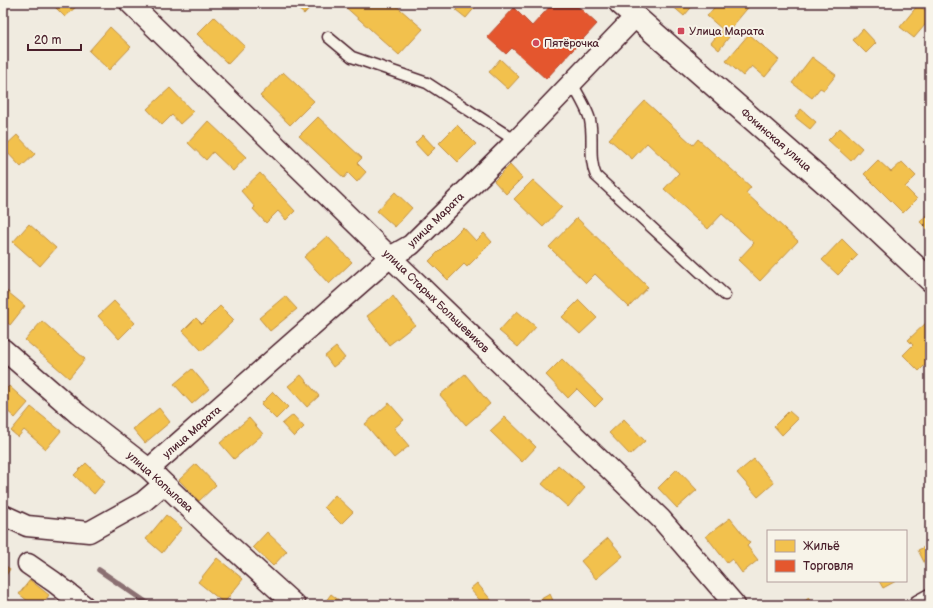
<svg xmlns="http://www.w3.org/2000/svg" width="933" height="608" font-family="'Balsamiq Sans',sans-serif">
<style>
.homes{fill:#f2c14e;stroke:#c09044}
.shops{fill:#e4572e;stroke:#b6462d}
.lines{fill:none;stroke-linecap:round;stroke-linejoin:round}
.stream{stroke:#8b6f72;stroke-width:5.5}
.service-casing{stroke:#4a1f2b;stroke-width:13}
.minor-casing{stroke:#4a1f2b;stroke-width:23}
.secondary-casing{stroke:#4a1f2b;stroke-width:25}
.service{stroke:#f7f3e8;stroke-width:10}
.minor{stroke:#f7f3e8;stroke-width:20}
.secondary{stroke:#f7f3e8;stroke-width:22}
.poi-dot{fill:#d1495b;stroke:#f7f3e8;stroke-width:1.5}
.labels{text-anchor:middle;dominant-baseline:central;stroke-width:4;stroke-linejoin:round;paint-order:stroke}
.poi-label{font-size:11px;fill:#4a1f2b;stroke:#f7f3e8;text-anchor:start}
.street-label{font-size:11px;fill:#4a1f2b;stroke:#f7f3e8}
</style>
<rect width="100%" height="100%" fill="#f0ebe0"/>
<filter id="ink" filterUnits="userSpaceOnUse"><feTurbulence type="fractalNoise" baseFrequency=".025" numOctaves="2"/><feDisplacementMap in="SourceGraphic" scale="8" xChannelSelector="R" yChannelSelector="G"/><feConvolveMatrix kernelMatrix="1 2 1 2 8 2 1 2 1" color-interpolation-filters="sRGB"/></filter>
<g filter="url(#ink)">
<path class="homes" d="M51,3H80L65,17Z
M291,3H314L304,14Z
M341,3H393L423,29L399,55Z
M461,3H475L477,5L466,18L456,10Z
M671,3H695L684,16L670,4Z
M718,3L751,4L726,34L729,37L719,50L711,43L722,29L707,16Z
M918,5L930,14V19L914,38L900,27Z
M214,17L245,46L228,64L197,34Z
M110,27L131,47L109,70L89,51Z
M863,29L876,43L866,53L853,40Z
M749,34L779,60L765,77L752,66L743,76L726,61Z
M812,57L836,75L824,90L820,88L812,98L792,83Z
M500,59L519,77L508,89L489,72Z
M283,72L314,101L290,125L260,96Z
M170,88L193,112L180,124L172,115L162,125L147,109Z
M645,101L693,145L698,139L751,187L746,193L798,241L760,281L738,260L754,243L722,214L708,229L664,189L679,173L647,143L632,159L609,139Z
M801,109L816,122L810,129L795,117Z
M318,117L362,158L357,163L366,172L357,182L348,173L344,178L299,136Z
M208,121L246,157L233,171L213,152L206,160L188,143Z
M457,125L476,144L458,162L439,143Z
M840,128L862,148L851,161L828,140Z
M17,135L35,154L21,167L3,148Z
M423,135L435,148L427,156L415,143Z
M878,160L891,172L902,162L916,176L905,187L917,199L903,213L864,174Z
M510,165L522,178L506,194L494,181Z
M260,173L295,211L286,220L278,211L266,223L253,209L255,207L241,191Z
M533,180L562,207L543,227L514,199Z
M395,192L412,208L395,227L377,211Z
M930,211V232L920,222Z
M577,218L648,287L629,307L595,274L586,283L549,247Z
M29,224L56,248L40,266L13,242Z
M463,227L476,241L484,233L492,242L467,267L464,264L448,280L429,261Z
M327,236L352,262L329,284L304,257Z
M842,239L858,255L838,275L822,260Z
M3,288L25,306L10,325L3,319Z
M285,296L297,309L270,331L259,318Z
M393,296L415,325L389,345L367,316Z
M579,300L597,318L580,334L562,317Z
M114,301L135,323L119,339L98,316Z
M220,306L234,320L202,351L183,331L196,318L202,324Z
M517,311L536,327L518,347L499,331Z
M42,321L85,359L69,378L25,340Z
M928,321L930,324V363L929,361L919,371L903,355L913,345L908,340Z
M336,347L345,358L333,367L325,356Z
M562,359L603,399L595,407L577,389L568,398L546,375Z
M192,369L209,389L192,404L174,384Z
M465,374L490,404L466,425L440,395Z
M301,375L319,396L307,407L288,386Z
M9,386L28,403L15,418L3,407V392Z
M273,392L288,407L276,419L261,404Z
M389,403L404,420L394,428L409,446L394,458L365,424Z
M31,407L61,431L46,449L24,430L18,437L11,431Z
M159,408L170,422L145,443L133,429Z
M789,411L798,419L782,435L774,426Z
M293,415L304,427L294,437L282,424Z
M505,417L536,447L522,462L490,431Z
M249,418L263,434L234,459L220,443Z
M624,419L645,441L630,455L609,433Z
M754,459L774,483L758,497L737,473Z
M86,463L105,481L94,494L74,475Z
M196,464L216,485L199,501L179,480Z
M558,465L585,488L568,507L542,484Z
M677,469L697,490L677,508L658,488Z
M335,495L353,512L341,524L324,507Z
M166,515L182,528L162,553L146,539Z
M730,518L750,543L747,546L758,560L742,573L732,559L727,563L706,536Z
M267,532L287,551L273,566L253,547Z
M930,536V561L925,564L918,550L929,545L925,538Z
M608,538L623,556L596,579L581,561Z
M217,558L243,579L224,603L198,582Z
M3,564L10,569L3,580Z
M30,580L49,595L42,605H33L19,594Z
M879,581H896L883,588Z
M477,583L492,601L487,605H484L470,589Z
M331,594L345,605H323Z
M550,594L555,605H533L532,604Z
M809,598L814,605H799Z"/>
<path class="shops" d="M553,3H574L597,24L546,79L512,48L506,54L487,37L514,8L532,26Z"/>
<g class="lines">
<path class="stream" d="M99,570L150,605"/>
<g class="service-casing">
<path id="service" d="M328,37L352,57L427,83L516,141
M572,83C577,93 588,110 590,120C594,138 588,158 596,176L725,295"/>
</g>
<g class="minor-casing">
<path id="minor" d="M130,3L390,257L661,519L735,605
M3,349L78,414L149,469L207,525L295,605
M149,469L390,257L411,245L516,141L635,17
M3,515L27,526L89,532L143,502L164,484
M28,564L54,582L83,605
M919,605L930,599"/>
</g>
<g class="secondary-casing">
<path id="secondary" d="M620,3L847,202L930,280"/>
</g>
<use href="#service" class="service"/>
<use href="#minor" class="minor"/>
<use href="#secondary" class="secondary"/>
</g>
</g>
<g class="poi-dot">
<rect x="677" y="27" width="8" height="8" rx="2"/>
<circle cx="536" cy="43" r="4"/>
</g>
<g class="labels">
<g class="poi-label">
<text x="689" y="31">Улица Марата</text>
<text x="544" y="43">Пятёрочка</text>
</g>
<g class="street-label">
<text transform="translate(776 140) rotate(41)">Фокинская улица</text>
<text transform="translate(436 220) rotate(-44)">улица Марата</text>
<text transform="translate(436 301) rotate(44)">улица Старых Большевиков</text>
<text transform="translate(192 432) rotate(-41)">улица Марата</text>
<text transform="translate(160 482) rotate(42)">улица Копылова</text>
</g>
</g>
<rect width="933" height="608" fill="none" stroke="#f7f3e8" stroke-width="16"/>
<rect x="8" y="8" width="917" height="592" fill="none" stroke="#4a1f2b" stroke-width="1.5" filter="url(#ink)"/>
<rect x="767" y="530" width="140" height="52" fill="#f7f3e8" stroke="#b29e9c"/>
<rect x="775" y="540" width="20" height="12" fill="#f2c14e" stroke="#b29e9c"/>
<text x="803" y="550" font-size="12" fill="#4a1f2b">Жильё</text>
<rect x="775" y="560" width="20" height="12" fill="#e4572e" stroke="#b29e9c"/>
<text x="803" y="570" font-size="12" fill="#4a1f2b">Торговля</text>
<path d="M28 44v6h53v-6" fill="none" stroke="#4a1f2b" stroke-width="2"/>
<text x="34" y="44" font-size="12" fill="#4a1f2b" stroke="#f7f3e8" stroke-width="3" paint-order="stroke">20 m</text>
</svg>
